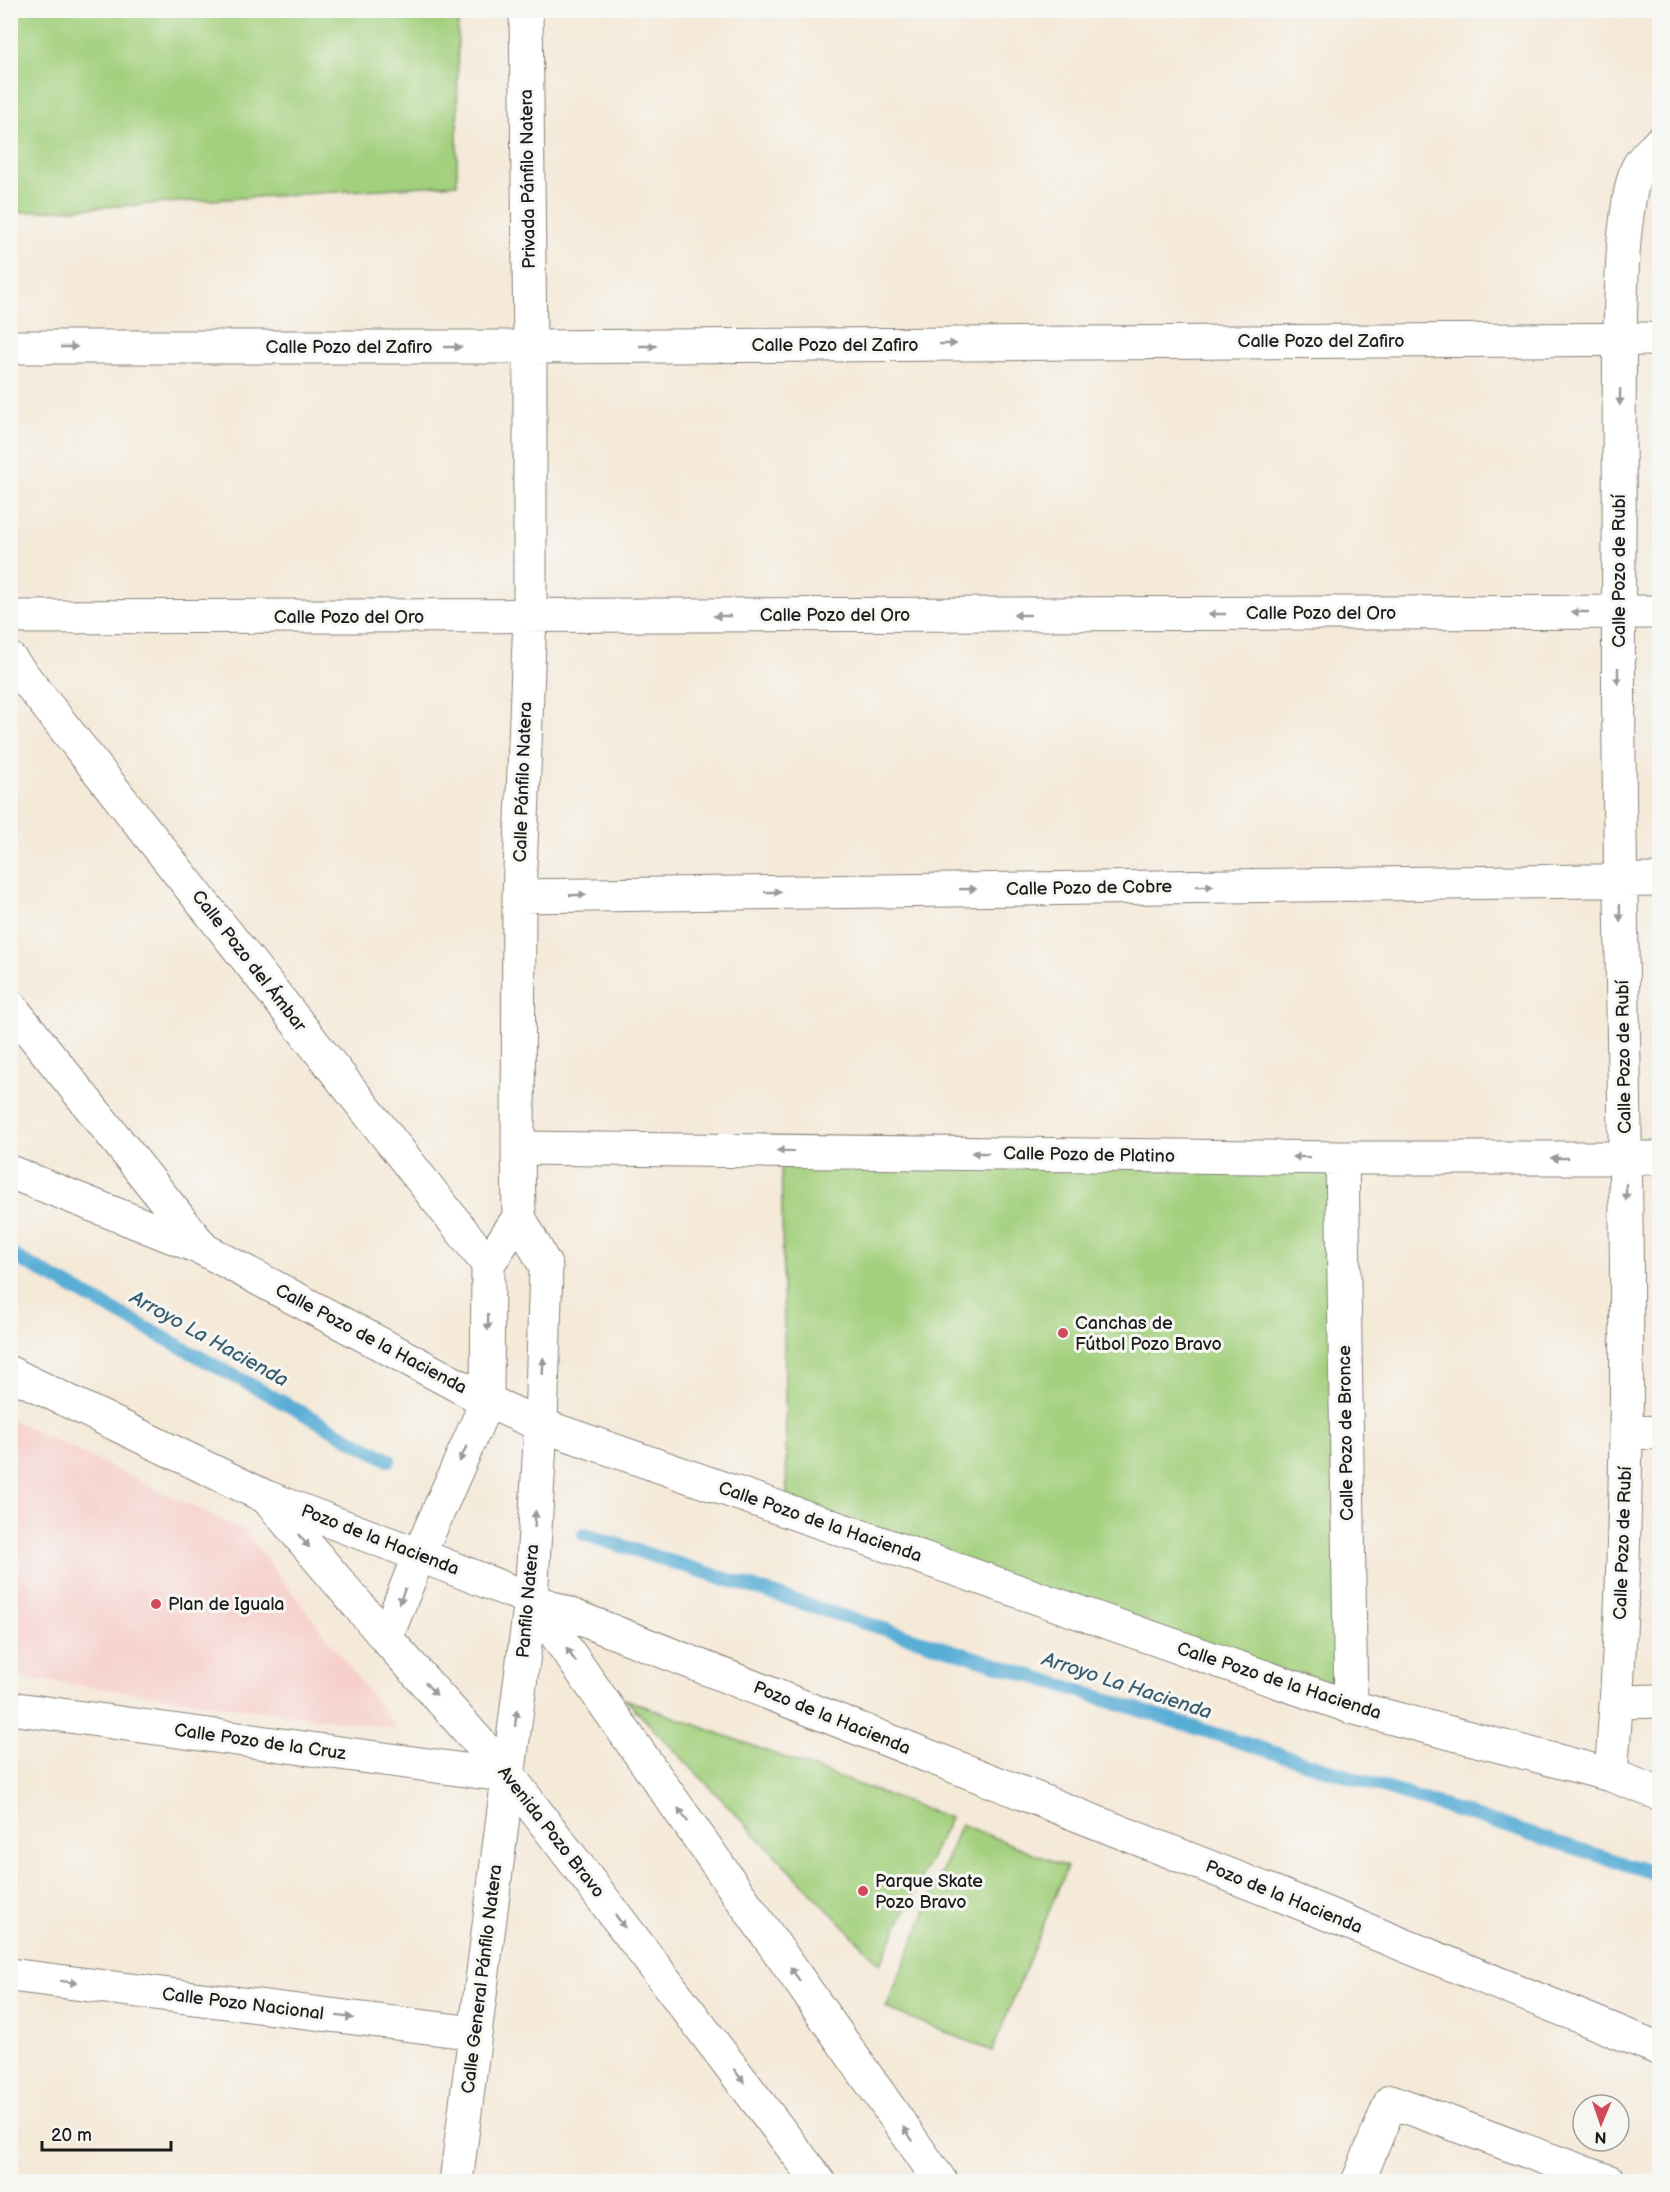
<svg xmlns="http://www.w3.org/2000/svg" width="1670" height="2192" font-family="'Balsamiq Sans',sans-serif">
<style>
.built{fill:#f7d0cc}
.green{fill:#a3d07d;stroke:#60764c;stroke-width:1.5}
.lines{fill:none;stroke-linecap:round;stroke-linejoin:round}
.stream{stroke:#59add5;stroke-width:14}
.minor-casing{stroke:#88827a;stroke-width:35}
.minor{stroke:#fff;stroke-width:33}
.oneway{fill:#999}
.poi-dot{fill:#d1495b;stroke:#f6f6f2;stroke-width:2}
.labels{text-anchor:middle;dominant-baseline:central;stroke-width:6;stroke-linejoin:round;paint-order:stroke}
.street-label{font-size:18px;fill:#1c1c1c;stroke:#f6f6f2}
.poi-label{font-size:18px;fill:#1c1c1c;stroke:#f6f6f2;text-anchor:start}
.water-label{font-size:20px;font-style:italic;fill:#375d6f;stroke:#f6f6f2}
</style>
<rect width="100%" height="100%" fill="#f6f6f2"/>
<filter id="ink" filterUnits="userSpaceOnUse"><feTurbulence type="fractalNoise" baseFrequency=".0167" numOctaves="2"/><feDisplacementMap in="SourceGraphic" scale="12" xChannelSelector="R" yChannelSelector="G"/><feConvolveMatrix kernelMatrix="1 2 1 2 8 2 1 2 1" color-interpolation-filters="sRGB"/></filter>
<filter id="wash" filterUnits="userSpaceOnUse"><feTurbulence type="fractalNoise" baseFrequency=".008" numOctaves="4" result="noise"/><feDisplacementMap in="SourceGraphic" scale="24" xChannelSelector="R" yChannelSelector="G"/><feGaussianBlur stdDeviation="1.35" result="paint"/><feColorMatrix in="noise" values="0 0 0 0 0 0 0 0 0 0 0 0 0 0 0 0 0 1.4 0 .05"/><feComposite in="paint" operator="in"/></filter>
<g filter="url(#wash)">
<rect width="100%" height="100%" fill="#f5e9d8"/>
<path class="built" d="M11,1419L245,1531L397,1729L11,1676Z"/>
<path class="green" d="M11,10L458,11L457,184L11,213Z
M781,1158L1338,1161L1348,1703L787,1506Z
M625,1699L950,1818L880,1964Z
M961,1824L1067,1867L992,2051L886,2008Z"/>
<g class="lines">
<path class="stream" d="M10,1254L389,1460
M584,1534L1660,1875"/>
</g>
</g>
<g filter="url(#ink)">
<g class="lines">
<g class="minor-casing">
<path id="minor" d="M10,347H530L1660,339
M10,617L1660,612
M10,659L488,1264
M519,896L1660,880
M10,1006L202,1247
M518,1148L1342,1158H1660
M1342,1158L1351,1707
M10,1172L203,1249L487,1401L541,1425L1351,1707L1611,1775L1660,1794
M10,1373L266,1497L419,1555L1288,1898L1660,2049
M1627,1433L1660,1432
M267,1498L386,1638L509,1776L819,2182
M531,1599L941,2182
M386,1638L419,1555L487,1401L488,1264L519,1217
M1617,1702L1660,1701
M10,1708L509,1776
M1611,1775C1644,1366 1614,955 1619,545C1620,444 1617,341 1624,240C1626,223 1630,182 1638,167C1642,158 1653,150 1660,142
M10,1975L475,2033
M456,2182L531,1599L541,1425L546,1267L519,1217L518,1148L519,896L530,617V347L526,10
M1358,2182L1391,2101L1610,2182"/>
</g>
<use href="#minor" class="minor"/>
</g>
<defs><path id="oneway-solid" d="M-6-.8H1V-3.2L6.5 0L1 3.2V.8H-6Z" transform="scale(1.5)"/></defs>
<g class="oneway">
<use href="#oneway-solid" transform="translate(948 344)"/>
<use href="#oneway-solid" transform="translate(648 346)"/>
<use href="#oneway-solid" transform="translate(69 347)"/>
<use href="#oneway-solid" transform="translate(453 347)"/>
<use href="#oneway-solid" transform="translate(1620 397) rotate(91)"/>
<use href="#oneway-solid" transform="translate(1580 612) rotate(180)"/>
<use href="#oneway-solid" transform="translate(1217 614) rotate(180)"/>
<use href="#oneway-solid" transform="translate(1022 615) rotate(180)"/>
<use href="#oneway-solid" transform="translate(722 616) rotate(180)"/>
<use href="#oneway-solid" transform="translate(1618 676) rotate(90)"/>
<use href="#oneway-solid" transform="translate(1205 886) rotate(-1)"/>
<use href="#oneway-solid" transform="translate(968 889) rotate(-1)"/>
<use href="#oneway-solid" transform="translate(773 892) rotate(-1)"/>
<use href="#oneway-solid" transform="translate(578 895) rotate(-1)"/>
<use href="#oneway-solid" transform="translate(1620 913) rotate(89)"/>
<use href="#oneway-solid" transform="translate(785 1151) rotate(-179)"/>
<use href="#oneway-solid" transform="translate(980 1153) rotate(-179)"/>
<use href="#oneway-solid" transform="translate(1301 1157) rotate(-179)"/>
<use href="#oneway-solid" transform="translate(1559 1158) rotate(-180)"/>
<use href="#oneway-solid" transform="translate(1626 1192) rotate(90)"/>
<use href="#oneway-solid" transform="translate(488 1322) rotate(91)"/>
<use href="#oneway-solid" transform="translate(543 1366) rotate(-88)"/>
<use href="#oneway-solid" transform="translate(463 1454) rotate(114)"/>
<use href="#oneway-solid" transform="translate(535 1519) rotate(-87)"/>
<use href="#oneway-solid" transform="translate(304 1541) rotate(50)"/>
<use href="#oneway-solid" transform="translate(402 1596) rotate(112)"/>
<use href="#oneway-solid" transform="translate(571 1655) rotate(-125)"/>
<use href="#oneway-solid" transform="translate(431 1689) rotate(48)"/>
<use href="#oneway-solid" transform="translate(516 1718) rotate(-83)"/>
<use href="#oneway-solid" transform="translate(683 1815) rotate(-125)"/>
<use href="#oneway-solid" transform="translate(620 1921) rotate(53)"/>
<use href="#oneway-solid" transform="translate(795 1974) rotate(-125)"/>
<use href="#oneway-solid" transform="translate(69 1982) rotate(7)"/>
<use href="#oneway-solid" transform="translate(345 2017) rotate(7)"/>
<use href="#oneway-solid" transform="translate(739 2076) rotate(53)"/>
<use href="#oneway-solid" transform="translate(908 2134) rotate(-125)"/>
</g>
</g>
<g class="poi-dot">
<circle cx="1063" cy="1333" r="6"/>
<circle cx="156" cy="1604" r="6"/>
<circle cx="863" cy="1891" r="6"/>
</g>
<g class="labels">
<g class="street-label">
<text transform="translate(528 179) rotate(-91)">Privada Pánfilo Natera</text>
<text x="1321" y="341">Calle Pozo del Zafiro</text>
<text x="835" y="345">Calle Pozo del Zafiro</text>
<text x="349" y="347">Calle Pozo del Zafiro</text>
<text transform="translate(1619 571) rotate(-90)">Calle Pozo de Rubí</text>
<text x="1321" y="613">Calle Pozo del Oro</text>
<text x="835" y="615">Calle Pozo del Oro</text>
<text x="349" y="617">Calle Pozo del Oro</text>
<text transform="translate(523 782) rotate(-88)">Calle Pánfilo Natera</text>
<text transform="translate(1089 888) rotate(-1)">Calle Pozo de Cobre</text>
<text transform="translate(249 961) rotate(52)">Calle Pozo del Ámbar</text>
<text transform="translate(1624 1057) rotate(-91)">Calle Pozo de Rubí</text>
<text transform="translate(1089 1155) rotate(1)">Calle Pozo de Platino</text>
<text transform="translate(371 1339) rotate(28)">Calle Pozo de la Hacienda</text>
<text transform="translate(1346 1433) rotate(-91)">Calle Pozo de Bronce</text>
<text transform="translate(820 1522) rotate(19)">Calle Pozo de la Hacienda</text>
<text transform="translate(380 1540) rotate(21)">Pozo de la Hacienda</text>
<text transform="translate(1623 1543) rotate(-88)">Calle Pozo de Rubí</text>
<text transform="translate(528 1601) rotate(-85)">Panfilo Natera</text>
<text transform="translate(1279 1681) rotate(18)">Calle Pozo de la Hacienda</text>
<text transform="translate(832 1718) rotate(22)">Pozo de la Hacienda</text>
<text transform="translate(260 1742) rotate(8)">Calle Pozo de la Cruz</text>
<text transform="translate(551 1832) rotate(52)">Avenida Pozo Bravo</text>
<text transform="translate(1284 1897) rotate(22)">Pozo de la Hacienda</text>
<text transform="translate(482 1979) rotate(-83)">Calle General Pánfilo Natera</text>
<text transform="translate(243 2004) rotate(7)">Calle Pozo Nacional</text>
</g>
<g class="poi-label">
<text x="1075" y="1323">Canchas de<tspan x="1075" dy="21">Fútbol Pozo Bravo</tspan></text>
<text x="168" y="1604">Plan de Iguala</text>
<text x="875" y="1881">Parque Skate<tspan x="875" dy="21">Pozo Bravo</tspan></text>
</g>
<g class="water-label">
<text transform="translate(209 1339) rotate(29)">Arroyo La Hacienda</text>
<text transform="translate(1127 1686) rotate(18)">Arroyo La Hacienda</text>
</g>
</g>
<rect width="1670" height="2192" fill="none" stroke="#f6f6f2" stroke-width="36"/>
<g transform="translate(1601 2123) rotate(182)"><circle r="28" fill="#f6f6f2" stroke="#9f9f9c" stroke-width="1.5"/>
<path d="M0-4.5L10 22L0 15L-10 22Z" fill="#d1495b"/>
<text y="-9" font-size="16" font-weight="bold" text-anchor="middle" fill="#1c1c1c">N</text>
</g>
<path d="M42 2141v9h129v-9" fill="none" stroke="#1c1c1c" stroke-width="3"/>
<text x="51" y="2141" font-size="18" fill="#1c1c1c" stroke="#f6f6f2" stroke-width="4.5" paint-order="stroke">20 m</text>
</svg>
